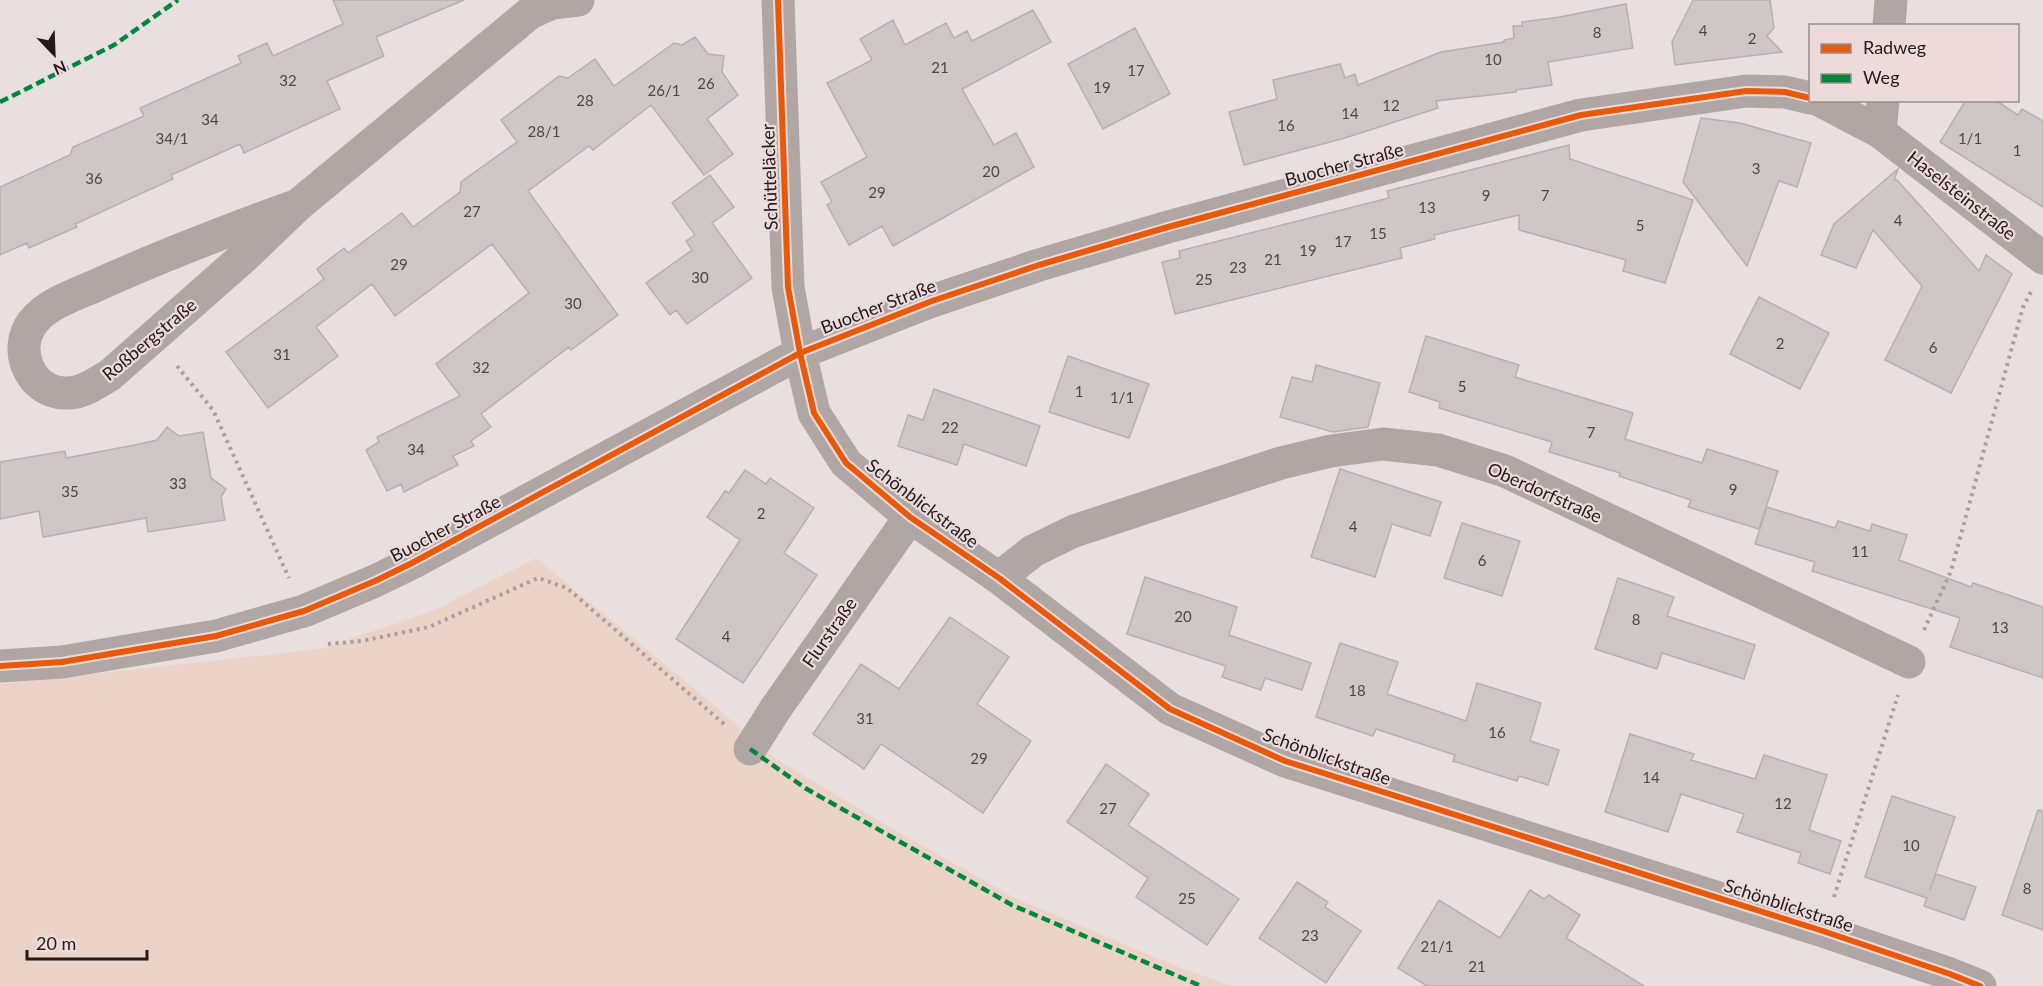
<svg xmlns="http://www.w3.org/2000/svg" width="2043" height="986" font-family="Lato,sans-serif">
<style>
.green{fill:#ebd3c7}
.building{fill:#cec6c7;stroke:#b7b0b0;stroke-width:1.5}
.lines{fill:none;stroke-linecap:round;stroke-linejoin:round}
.path{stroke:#a89f9e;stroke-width:4;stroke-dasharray:3 4.5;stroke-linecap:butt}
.minor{stroke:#b0a6a4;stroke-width:33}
.quiet{stroke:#00873e;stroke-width:4.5;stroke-dasharray:9 4.5;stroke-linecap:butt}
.cycleway-casing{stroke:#eddbdb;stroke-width:10}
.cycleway{stroke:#e8590c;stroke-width:6}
.labels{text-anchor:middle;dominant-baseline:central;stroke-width:4.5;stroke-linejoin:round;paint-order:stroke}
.number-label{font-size:15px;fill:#4d4747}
.street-label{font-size:18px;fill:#211b1b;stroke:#eddbdb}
</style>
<rect width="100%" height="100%" fill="#e9dfdf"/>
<path class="green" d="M536,558L703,696L776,759L888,826L1017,899L1181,968L1232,986H0V684L320,649L433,611Z"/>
<path class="building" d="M333,0H464L376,37L384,56L327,81L340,109L244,153L240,144L171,175L173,179L75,224L77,227L29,248L27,243L0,255V187L70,155L73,147L144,116L140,108L241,63L238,56L267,43L273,56L343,24Z
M1693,0H1770L1774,28L1767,36L1782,52L1675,65L1672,42Z
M1626,4L1633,48L1548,62L1552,85L1516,90V92L1436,101L1438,108L1345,138L1244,165L1229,112L1277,99L1273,80L1340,64L1345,78L1355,74L1358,85L1441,52L1504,42V40L1514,38L1513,26H1522V22L1560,17Z
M1033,10L1051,42L962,89L994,145L1016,133L1034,167L893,246L882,226L849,245L827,205L832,202L821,182L867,157L827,83L872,60L860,39L893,20L905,45L946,23L954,38L967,31L972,41Z
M1135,28L1170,94L1103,129L1068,64Z
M695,37L708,54L724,56L722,72L738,95L707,119L733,154L704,175L651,105L593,150L589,146L528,191L618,315L571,350L569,347L481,414L491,427L471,441L474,446L453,456L458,465L404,492L401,484L387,491L366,450L379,442L377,437L460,396L436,364L529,293L492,244L395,316L372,284L316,327L338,356L268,408L226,352L324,279L317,269L344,248L348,253L402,213L413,227L460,192L461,182L517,142L501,120L559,76L568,78L595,59L614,86L674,43L682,45Z
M1966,100H1995L2018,115L2022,109L2043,121V207L1940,142Z
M1701,118L1740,123L1811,143L1797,187L1779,181L1747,266L1683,182Z
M1569,145L1570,159L1693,200L1665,283L1623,271L1626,260L1519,230V215L1434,235L1435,239L1400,248L1402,258L1175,314L1162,262L1180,258L1179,251L1389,198L1387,191Z
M1898,169L1894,180H1897L1979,271L1986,255L2012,274L1951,393L1885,360L1922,286L1873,230L1856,268L1821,255L1834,224Z
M710,175L734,207L712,223L752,278L687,324L676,310L670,315L646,283L692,250L686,241L695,235L672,203Z
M1759,297L1829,333L1800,389L1730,354Z
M1426,336L1519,365L1515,377L1633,413L1625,439L1702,463L1707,449L1778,471L1759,529L1688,507L1691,500L1619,476L1620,473L1549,452L1552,442L1439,408L1440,402L1409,392Z
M1068,356L1149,384L1129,438L1049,412Z
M1316,365L1380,383L1368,427L1333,432L1280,417L1292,377L1312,382Z
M934,389L1040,426L1026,466L964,444L957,465L898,446L908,415L923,420Z
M167,427L179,436L203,432L211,478L226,489L221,497L225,520L148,532L146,518L43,537L39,511L0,519V462L65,451L66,458L135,445L157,440Z
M1340,469L1441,502L1430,536L1392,524L1375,577L1311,557Z
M745,470L766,484L770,478L814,508L784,553L817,575L743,683L676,639L740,540L707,517L725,491L729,493Z
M1767,507L1835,528L1838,521L1870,531L1872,524L1907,535L1899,560L1971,587L1973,583L2043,607V678L1950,647L1960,618L1812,571L1815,562L1755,544Z
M1462,523L1520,541L1502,596L1444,578Z
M1145,577L1237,607L1229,635L1311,663L1302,690L1265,678L1261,690L1222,677L1226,666L1127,634Z
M1618,578L1674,597L1667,616L1755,645L1744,679L1662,653L1657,669L1595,649Z
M950,617L1009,657L977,704L1031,741L983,813L881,744L864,769L813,734L861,664L899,689Z
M1340,643L1398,662L1387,694L1466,721L1477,683L1541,703L1530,741L1559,750L1548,785L1519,776L1517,781L1453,761L1455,755L1376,729L1373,736L1316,717Z
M1630,734L1694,754L1691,760L1755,779L1764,755L1827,775L1809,830L1841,841L1830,874L1798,863L1801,853L1737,832L1744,814L1681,794L1668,832L1605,812Z
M1106,764L1149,794L1128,825L1239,899L1207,945L1136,897L1148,878L1067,822Z
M1892,796L1955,817L1930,890L1936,874L1976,887L1964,920L1924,906L1927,898L1865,877Z
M2038,810L2043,811V930L2002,915Z
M1297,882L1328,902L1325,907L1361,931L1326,983L1259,938Z
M1530,890L1544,899L1549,895L1580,915L1566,938L1644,986H1427L1398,968L1439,900L1500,938Z"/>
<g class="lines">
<path class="path" d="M177,366L213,410L289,578
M1924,630L1951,571L2023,307L2031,292
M328,644L362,641L429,627L538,578L567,588L724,724
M1834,897L1898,695"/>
<path class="minor" d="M778,0L788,287L800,353L814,413L846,463L910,517L999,578L1170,709L1285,761L1823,931L1950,974L1980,986
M1889,26L1891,0
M1819,100L1880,132L2043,258
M1880,132L1883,100
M298,205L246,255L110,375C96,383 82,394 64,393C30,392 12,349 33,322C47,304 74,295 95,286C161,256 229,230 298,205Z
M298,205L530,13L552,3L578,0
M999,578L1033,551L1074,531L1281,463L1331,451L1383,444L1438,450L1505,471L1909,662
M0,666L62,662L216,636L304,611L375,581L412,563L800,353L932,301L1039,265L1168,227L1581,115L1746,91L1785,92L1810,98
M750,749L776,708L910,517"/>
<path class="quiet" d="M0,102L114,45L178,0
M750,749L805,788L1012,905L1201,986"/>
<g class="cycleway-casing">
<path id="cycleway" d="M778,0L788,287L800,353L814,413L846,463L910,517L999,578L1170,709L1285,761L1823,931L1950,974L1980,986
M0,666L62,662L216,636L304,611L375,581L412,563L800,353L932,301L1039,265L1168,227L1581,115L1746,91L1785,92L1810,98"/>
</g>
<use href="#cycleway" class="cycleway"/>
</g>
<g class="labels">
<g class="number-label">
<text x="1703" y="30">4</text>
<text x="1597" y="32">8</text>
<text x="1752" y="38">2</text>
<text x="1493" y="59">10</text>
<text x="940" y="67">21</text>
<text x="1136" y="70">17</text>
<text x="288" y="80">32</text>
<text x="706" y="83">26</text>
<text x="1102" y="87">19</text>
<text x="664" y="90">26/1</text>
<text x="585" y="100">28</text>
<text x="1391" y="105">12</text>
<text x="1350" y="113">14</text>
<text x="210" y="119">34</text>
<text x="1286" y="125">16</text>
<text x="544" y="131">28/1</text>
<text x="172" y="138">34/1</text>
<text x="1970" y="138">1/1</text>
<text x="2017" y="150">1</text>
<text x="1756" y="168">3</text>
<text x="991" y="171">20</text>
<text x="94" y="178">36</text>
<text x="877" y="192">29</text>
<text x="1486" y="195">9</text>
<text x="1545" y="195">7</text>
<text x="1427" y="207">13</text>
<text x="472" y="211">27</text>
<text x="1898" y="220">4</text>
<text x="1640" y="225">5</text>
<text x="1378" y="233">15</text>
<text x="1343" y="241">17</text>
<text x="1308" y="250">19</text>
<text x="1273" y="259">21</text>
<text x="399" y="264">29</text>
<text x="1238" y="267">23</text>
<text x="700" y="277">30</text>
<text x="1204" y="279">25</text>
<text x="573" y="303">30</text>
<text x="1780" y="343">2</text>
<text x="1933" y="347">6</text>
<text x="282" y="354">31</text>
<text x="481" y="367">32</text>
<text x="1462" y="386">5</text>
<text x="1079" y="391">1</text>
<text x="1122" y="397">1/1</text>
<text x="950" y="427">22</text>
<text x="1591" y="432">7</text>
<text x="416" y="449">34</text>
<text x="178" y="483">33</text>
<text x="1733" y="489">9</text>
<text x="70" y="491">35</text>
<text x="761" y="513">2</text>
<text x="1353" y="526">4</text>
<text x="1860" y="551">11</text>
<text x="1482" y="560">6</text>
<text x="1183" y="616">20</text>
<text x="1636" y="619">8</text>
<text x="2000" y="627">13</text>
<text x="726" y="636">4</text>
<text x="1357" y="690">18</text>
<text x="865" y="718">31</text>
<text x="1497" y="732">16</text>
<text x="979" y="758">29</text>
<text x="1651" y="777">14</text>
<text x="1783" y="803">12</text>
<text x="1108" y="808">27</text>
<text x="1911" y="845">10</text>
<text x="2027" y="888">8</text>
<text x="1187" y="898">25</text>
<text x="1310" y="935">23</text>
<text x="1437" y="946">21/1</text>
<text x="1477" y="966">21</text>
</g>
<g class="street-label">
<text transform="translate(1344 164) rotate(-15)">Buocher Straße</text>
<text transform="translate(769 177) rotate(-92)">Schütteläcker</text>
<text transform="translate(1962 195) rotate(38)">Haselsteinstraße</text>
<text transform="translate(878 306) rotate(-21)">Buocher Straße</text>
<text transform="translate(149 339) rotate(-40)">Roßbergstraße</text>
<text transform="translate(1545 492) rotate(24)">Oberdorfstraße</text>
<text transform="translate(923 503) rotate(37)">Schönblickstraße</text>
<text transform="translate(445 528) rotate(-28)">Buocher Straße</text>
<text transform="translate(829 632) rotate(-55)">Flurstraße</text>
<text transform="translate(1327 756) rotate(20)">Schönblickstraße</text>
<text transform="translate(1789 905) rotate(18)">Schönblickstraße</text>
</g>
</g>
<rect x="1809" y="24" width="210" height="78" fill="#eddbdb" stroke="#9b8e8e" stroke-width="1.5"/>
<rect x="1821" y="44" width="30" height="9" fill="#e8590c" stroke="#9b8e8e" stroke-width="1.5"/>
<text x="1863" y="54" font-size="18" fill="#211b1b">Radweg</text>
<rect x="1821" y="74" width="30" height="9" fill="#00873e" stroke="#9b8e8e" stroke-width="1.5"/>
<text x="1863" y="84" font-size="18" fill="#211b1b">Weg</text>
<g transform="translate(54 54) rotate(157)" stroke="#eddbdb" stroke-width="4.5" paint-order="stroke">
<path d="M0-4.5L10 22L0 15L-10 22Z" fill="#211b1b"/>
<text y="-9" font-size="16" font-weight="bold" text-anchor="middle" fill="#211b1b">N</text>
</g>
<path d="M27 950v9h120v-9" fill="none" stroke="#211b1b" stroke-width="3"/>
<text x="36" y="950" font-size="18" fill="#211b1b" stroke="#eddbdb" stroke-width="4.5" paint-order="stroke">20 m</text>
</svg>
